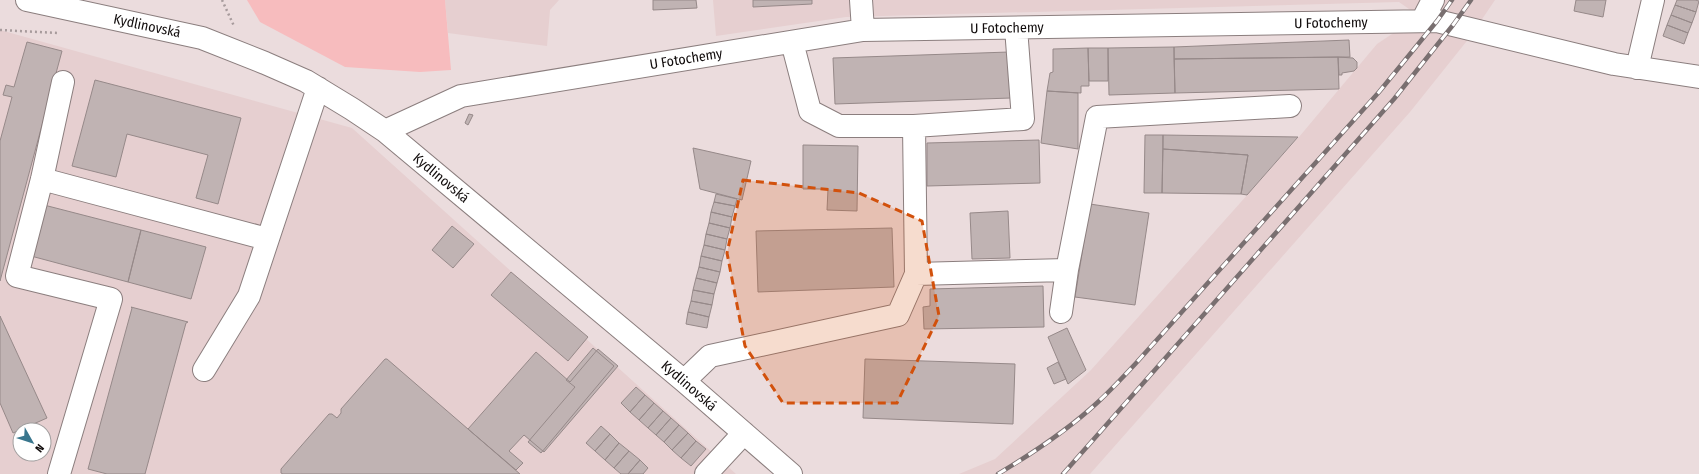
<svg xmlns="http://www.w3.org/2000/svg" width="1699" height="474" font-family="'Fira Sans Condensed',sans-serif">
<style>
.built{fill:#e6cfd0;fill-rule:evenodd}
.green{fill:#f7bcbe}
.building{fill:#c0b3b3;stroke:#968989}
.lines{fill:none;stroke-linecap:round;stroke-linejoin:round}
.minor-casing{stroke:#8b7e7e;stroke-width:24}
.path{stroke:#a79b9c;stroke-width:2.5;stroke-dasharray:2 3;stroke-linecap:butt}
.minor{stroke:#fff;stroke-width:22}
.rail-casing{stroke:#796f70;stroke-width:4.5}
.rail{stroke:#fff;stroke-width:3;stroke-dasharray:9;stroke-linecap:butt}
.marked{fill:#d2510c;fill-opacity:0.2;stroke:#d2510c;stroke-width:3;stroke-dasharray:8 5;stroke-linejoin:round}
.labels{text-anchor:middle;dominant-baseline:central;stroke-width:4;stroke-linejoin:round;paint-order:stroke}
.street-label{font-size:14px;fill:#110c0c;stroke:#fff}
</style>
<rect width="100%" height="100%" fill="#ebdcdd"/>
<path class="built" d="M445,0H559L550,10L547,46L448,33Z
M713,0H1495L1470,37L1410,112L1090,474H959L995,459L1091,370L1299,137L1377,44L1419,16L1399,2L846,17L716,36Z
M0,30L352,128L736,474H0ZM20,430H44V454H20Z"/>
<path class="green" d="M247,0H445L451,70L420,72L345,67L260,22Z"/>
<path class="building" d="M653,0H696L697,8L653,10Z
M753,0H812V4L753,7Z
M1576,0H1606L1603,17L1574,11Z
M1677,0H1695L1699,1L1696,12L1675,5Z
M1675,5L1696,12L1692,23L1671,15Z
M1671,15L1692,23L1688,33L1667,25Z
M1667,25L1688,33L1684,44L1663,36Z
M1349,40L1350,57L1174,59V47Z
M27,42L62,51L0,281V141L12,97L3,95L6,85L14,87Z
M1174,47L1175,93L1109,95L1108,48Z
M1088,48L1089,86H1081V93L1047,91L1050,73L1053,72V49Z
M1088,48H1108V81H1089Z
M1009,52L1011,98L835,104L833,58Z
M1338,57L1339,89L1175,93L1174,59Z
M1338,57L1353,58L1357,62V68L1354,71L1342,73V75H1339Z
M95,80L241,118L218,204L196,198L208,155L127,134L116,177L72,166Z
M1047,91L1078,93V149L1041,143Z
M469,114L473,115L468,125L465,123Z
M1145,135H1163L1162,193H1144Z
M1163,135L1298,137L1247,195L1241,194L1248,155L1163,149Z
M1039,140L1040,183L927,186V143Z
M803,145L858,146L857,211L827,210L828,189H803Z
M693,148L751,161L742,200L700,189Z
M1163,149L1248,155L1241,194L1162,193Z
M716,194L737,199L735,206L714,202Z
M714,202L735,206L732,217L711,212Z
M1090,204L1149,213L1135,305L1075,297Z
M44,205L141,230L128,282L31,256Z
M1008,211L1010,258L972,259L970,213Z
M711,212L732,217L730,228L709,223Z
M709,223L730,228L727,239L706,234Z
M452,226L474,244L453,268L432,250Z
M892,228L894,287L758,292L756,231Z
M141,230L206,247L191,299L128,282Z
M706,234L727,239L725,250L704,245Z
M704,245L725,250L722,261L701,256Z
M701,256L722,261L720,272L699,267Z
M699,267L720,272L717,283L696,278Z
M511,272L588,337L568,361L491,295Z
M696,278L717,283L714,294L693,290Z
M1043,286L1044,327L924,329L923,307L930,306V289Z
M693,290L714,294L712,305L691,301Z
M691,301L712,305L709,317L688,312Z
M131,307L188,322L186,323L145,474H107L88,469L132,308Z
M688,312L709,317L707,328L686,324Z
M0,316L47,418L13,433L0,403Z
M1067,328L1086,370L1068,384L1048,337Z
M593,348L614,366L541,453L528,442L575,387L566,380Z
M598,349L618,366L544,452L524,435L509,451L523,463L516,470L468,429L536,352L570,382Z
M385,359H387L520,474H283L281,473V469L329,414H332L337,418L341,413V409Z
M865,359L1015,364L1013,424L863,418Z
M1058,362L1066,379L1054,384L1047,368Z
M636,387L645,395L630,412L621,403Z
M645,395L654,403L639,420L630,412Z
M654,403L663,411L648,428L639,420Z
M663,411L671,418L656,435L648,428Z
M671,418L679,425L664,442L656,435Z
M679,425L688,433L672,450L664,442Z
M601,426L610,434L595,451L586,443Z
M688,433L696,441L681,458L672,450Z
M610,434L619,443L605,460L595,451Z
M696,441L706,449L691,466L681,458Z
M619,443L629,451L614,468L605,460Z
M629,451L640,460L628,474H621L614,468Z
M640,460L648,468L643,474H628Z"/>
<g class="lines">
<g class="minor-casing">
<path id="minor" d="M27,0L202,38L265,63L306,81L352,109L385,131L684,381L791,474
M861,0L863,30
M1422,21L1433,0
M792,42L810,111L839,126H914L1023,119L1016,28
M1637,68L1653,0
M914,126L916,274
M385,131L461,96L863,30L1437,21L1614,64L1699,77
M42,179L267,239
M1061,312L1067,270L1097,117L1290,106
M204,370L249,296L318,88
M684,381L710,356L898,315L916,274L1067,270
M59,474L111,299L17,276L42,179L63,82
M706,474L744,433"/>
</g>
<path class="path" d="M222,0L234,26
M0,30L58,33"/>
<use href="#minor" class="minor"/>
<g class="rail-casing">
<path id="rail" d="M998,474C1033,453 1068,430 1098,402C1112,389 1124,376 1137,362L1379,92L1437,21L1452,0
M1063,474L1394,99L1453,25L1471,0"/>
</g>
<use href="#rail" class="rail"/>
</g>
<path class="marked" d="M743,180L859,193L922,221L939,316L897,403H783L745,346L727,253Z"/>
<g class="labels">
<g class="street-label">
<text transform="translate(1331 23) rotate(-1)">U Fotochemy</text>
<text transform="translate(147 26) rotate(12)">Kydlinovská</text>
<text transform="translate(1007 28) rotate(-1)">U Fotochemy</text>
<text transform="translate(686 59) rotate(-9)">U Fotochemy</text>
<text transform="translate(441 178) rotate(40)">Kydlinovská</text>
<text transform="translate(689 386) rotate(41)">Kydlinovská</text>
</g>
</g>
<g transform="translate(32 442) rotate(129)"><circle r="19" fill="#ffffff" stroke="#a09e9e"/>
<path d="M0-3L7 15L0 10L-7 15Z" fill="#39768d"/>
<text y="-6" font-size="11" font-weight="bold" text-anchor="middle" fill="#110c0c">N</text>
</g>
</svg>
